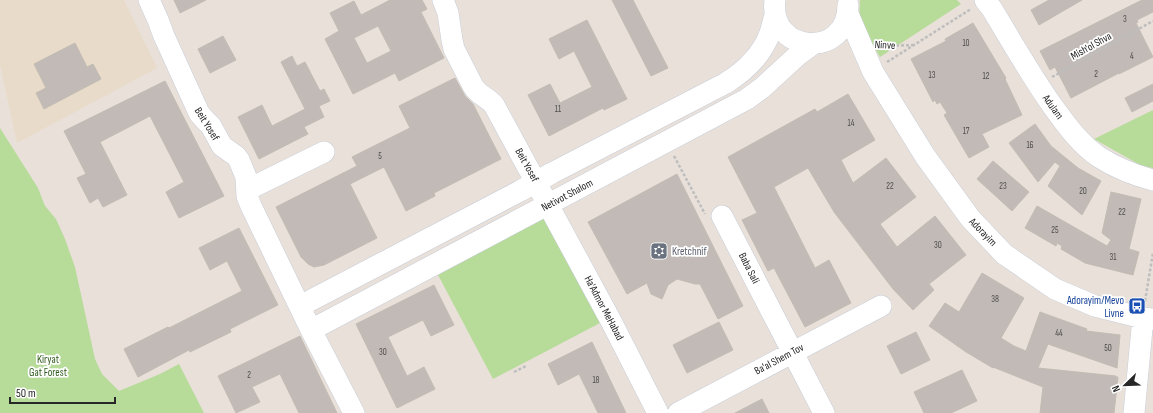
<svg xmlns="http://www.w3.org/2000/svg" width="1153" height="413" font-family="'Sofia Sans Condensed',sans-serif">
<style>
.education{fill:#e9dbc9}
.green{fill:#b7db99}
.building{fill:#c1bab6;stroke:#c3bcb3;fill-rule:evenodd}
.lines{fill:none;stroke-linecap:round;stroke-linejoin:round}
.minor-casing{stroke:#c8cdd8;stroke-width:22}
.path{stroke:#bebebe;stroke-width:2.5;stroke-dasharray:3 2;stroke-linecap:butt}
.minor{stroke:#fff;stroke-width:21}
.labels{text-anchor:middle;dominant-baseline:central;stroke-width:3.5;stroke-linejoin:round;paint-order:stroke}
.number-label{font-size:9px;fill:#4e4c4b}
.street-label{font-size:11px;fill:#272727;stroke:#fff}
.worship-label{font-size:11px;fill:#5b616d;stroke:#fff;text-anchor:start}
.transit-label{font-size:11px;fill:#164399;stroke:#fff;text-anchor:end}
.park-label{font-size:11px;fill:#325c1e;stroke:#fff}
</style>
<rect width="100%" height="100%" fill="#e8e0d9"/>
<path class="education" d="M0,0H124L157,68L17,143L0,65Z"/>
<path class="green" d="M860,0H957L961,4L880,57L859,21Z
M1153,110V168L1142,166L1094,139Z
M0,128L38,188L45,206L56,219L65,239L75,267L95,359L102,374L119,391L160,374L179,364L204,413H0Z
M544,216L600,323L493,379L437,273Z"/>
<path class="building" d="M174,0H206L180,13Z
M390,0H422L427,9L421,12L444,58L399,81L395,73L353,94L325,39L339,31L330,13L354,1L361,15ZM378,26L391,51L367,63L354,38Z
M612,0H633L668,68L651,76Z
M1049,0H1082L1039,25L1031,10Z
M1142,0H1153V12L1137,20L1138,22L1136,23L1153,57L1119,74V73L1071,98L1055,67L1050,70L1040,51Z
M587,20L627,99L604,110L603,108L549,136L528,95L550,84L560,103L592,87L574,51L559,59L549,39Z
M973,23L1006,78L1005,79L1022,115L982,134L989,147L969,158L944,115L947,113L940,102L937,104L935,100L933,102L911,59L946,41L945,39Z
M223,36L236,60L210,73L198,49Z
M75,43L87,67L93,64L101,79L44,109L36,93L46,88L34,64Z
M292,56L297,66L305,62L320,91L324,89L330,101L319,106L324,117L304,127L308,134L259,159L238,117L262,105L272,126L305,109L281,62Z
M455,78L465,96L473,104L501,159L434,193L435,196L406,211L384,167L350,184L377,238L324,265L314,267L308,264L301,257L276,207L357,166L352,157L410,128L399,106Z
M165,81L224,196L179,218L166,192L184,182L150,116L100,142L127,195L103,207L98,198L90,203L77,178L86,174L64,131Z
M1153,84V101L1132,112L1125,98Z
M848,94L875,140L841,160L853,183L886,158L916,197L880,224L897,247L935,216L966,255L929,284L934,290L913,310L893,289L834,212L808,168L774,187L815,268L829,260L851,303L805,327L774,268L768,271L742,220L757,213L728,157L815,109L817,112Z
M1035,124L1051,146L1078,168L1101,181L1082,215L1048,186L1060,166L1055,162L1038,182L1009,143Z
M993,161L1029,192L1012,211L977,179Z
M677,174L743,306L718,319L700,284H695L677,279L668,285L662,299L651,294L647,283L627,294L588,222Z
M1111,192L1141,199L1129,249L1139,252L1133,275L1085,263L1061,249L1062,246L1057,243L1056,246L1025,228L1037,206L1107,246L1111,240L1102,233Z
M239,228L278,305L230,329L231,332L190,352L189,350L138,377L124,349L168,327L169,328L242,291L227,261L210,270L199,248Z
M982,273L1024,298L1001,338L1014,346L1026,351L1040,312L1087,329L1086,331L1120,335L1117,368L1048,344L1038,368L1116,376V377H1118L1114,413H1040L1043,387L993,367V368L966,352L929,326L945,303L959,312Z
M434,285L454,325L431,336L423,320L388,337L407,376L424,367L435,389L397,408L356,324Z
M719,322L733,350L687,373L673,345Z
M916,332L930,360L901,374L887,346Z
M300,336L337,413H299L280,374L252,387L260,402L236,413L218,376Z
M592,342L602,363L626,413H598L579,374L558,385L548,364Z
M962,370L977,401L951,413H924L914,392Z
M762,399L769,413H735Z"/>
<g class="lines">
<g class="minor-casing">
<path id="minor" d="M149,0L158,20L164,36L199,113L204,119L211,126L222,146L236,156L239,160L246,177L247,196L251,206L311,330L354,413
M443,0L448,13L452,40L454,49L473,86C478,95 487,97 494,105L611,321L658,413
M775,0C768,54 848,60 848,5
M985,0L992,9C1012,42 1031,76 1054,108C1067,126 1081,145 1099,157C1116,168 1134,175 1153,180
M848,14L873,72L925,156L970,218L1004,254L1055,289L1095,306L1143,318L1153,319
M247,190L324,152
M722,216L824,413
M300,306L520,191L552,173L726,83C745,71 762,55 770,33C772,28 773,21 775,15
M311,330L747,99L762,88L798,55L813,44
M678,413L881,306
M1134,413L1143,318"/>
</g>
<path class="path" d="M881,46L914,45
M887,62L971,9
M1052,77L1153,21
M674,156L705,214
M1145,301L1153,253
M514,372L526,366"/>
<use href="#minor" class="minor"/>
</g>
<defs>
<g id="synagogue-square" transform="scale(0.9)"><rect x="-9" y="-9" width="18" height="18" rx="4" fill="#6b7280" stroke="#fff"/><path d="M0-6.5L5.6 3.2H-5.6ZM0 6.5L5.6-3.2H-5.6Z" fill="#fff"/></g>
<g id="bus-square" transform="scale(0.9)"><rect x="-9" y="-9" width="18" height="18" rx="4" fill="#1a4fb4" stroke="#fff"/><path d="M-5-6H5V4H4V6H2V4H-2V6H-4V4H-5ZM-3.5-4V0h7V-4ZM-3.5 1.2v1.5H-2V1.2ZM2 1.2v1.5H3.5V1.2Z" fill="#fff"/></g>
</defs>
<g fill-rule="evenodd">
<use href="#synagogue-square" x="659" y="251"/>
<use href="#bus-square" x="1137" y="306"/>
</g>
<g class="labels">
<g class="number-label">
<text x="1125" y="19">3</text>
<text x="966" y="43">10</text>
<text x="1132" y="56">4</text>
<text x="1096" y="74">2</text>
<text x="932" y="75">13</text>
<text x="986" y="76">12</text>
<text x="558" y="109">11</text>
<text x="851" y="123">14</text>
<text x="966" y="131">17</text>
<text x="1030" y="145">16</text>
<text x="380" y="156">5</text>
<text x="890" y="186">22</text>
<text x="1003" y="186">23</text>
<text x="1083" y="191">20</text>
<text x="1122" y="212">22</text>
<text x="1055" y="230">25</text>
<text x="938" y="245">30</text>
<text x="1113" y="257">31</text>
<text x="995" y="299">38</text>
<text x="1059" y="333">44</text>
<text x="1108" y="348">50</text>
<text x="383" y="352">30</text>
<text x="249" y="375">2</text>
<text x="596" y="380">18</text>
</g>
<g class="street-label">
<text transform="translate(885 45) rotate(3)">Ninve</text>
<text transform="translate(1091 46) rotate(-29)">Mish'ol Shva</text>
<text transform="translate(1053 107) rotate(54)">Adulam</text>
<text transform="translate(207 124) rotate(58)">Beit Yosef</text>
<text transform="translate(527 165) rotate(61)">Beit Yosef</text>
<text transform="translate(567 195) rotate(-28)">Netivot Shalom</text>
<text transform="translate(983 232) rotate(46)">Adorayim</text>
<text transform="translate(749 268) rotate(63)">Baba Sali</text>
<text transform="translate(604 308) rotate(62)">Ha'Admor MeHabad</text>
<text transform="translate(779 359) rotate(-28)">Ba'al Shem Tov</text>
</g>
<g class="worship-label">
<text x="672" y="251">Kretchnif</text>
</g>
<g class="transit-label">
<text x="1124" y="300">Adorayim/Mevo<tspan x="1124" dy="13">Livne</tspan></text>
</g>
<g class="park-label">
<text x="48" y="359">Kiryat<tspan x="48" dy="13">Gat Forest</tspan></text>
</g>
</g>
<g transform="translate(1125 385) rotate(247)" stroke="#ffffff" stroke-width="3" paint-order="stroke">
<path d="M0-3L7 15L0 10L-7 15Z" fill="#272727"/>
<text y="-6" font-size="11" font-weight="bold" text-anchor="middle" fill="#272727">N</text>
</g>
<path d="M10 397v6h105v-6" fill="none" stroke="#272727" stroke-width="2"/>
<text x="16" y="397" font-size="12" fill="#272727" stroke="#ffffff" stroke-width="3" paint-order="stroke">50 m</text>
</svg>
